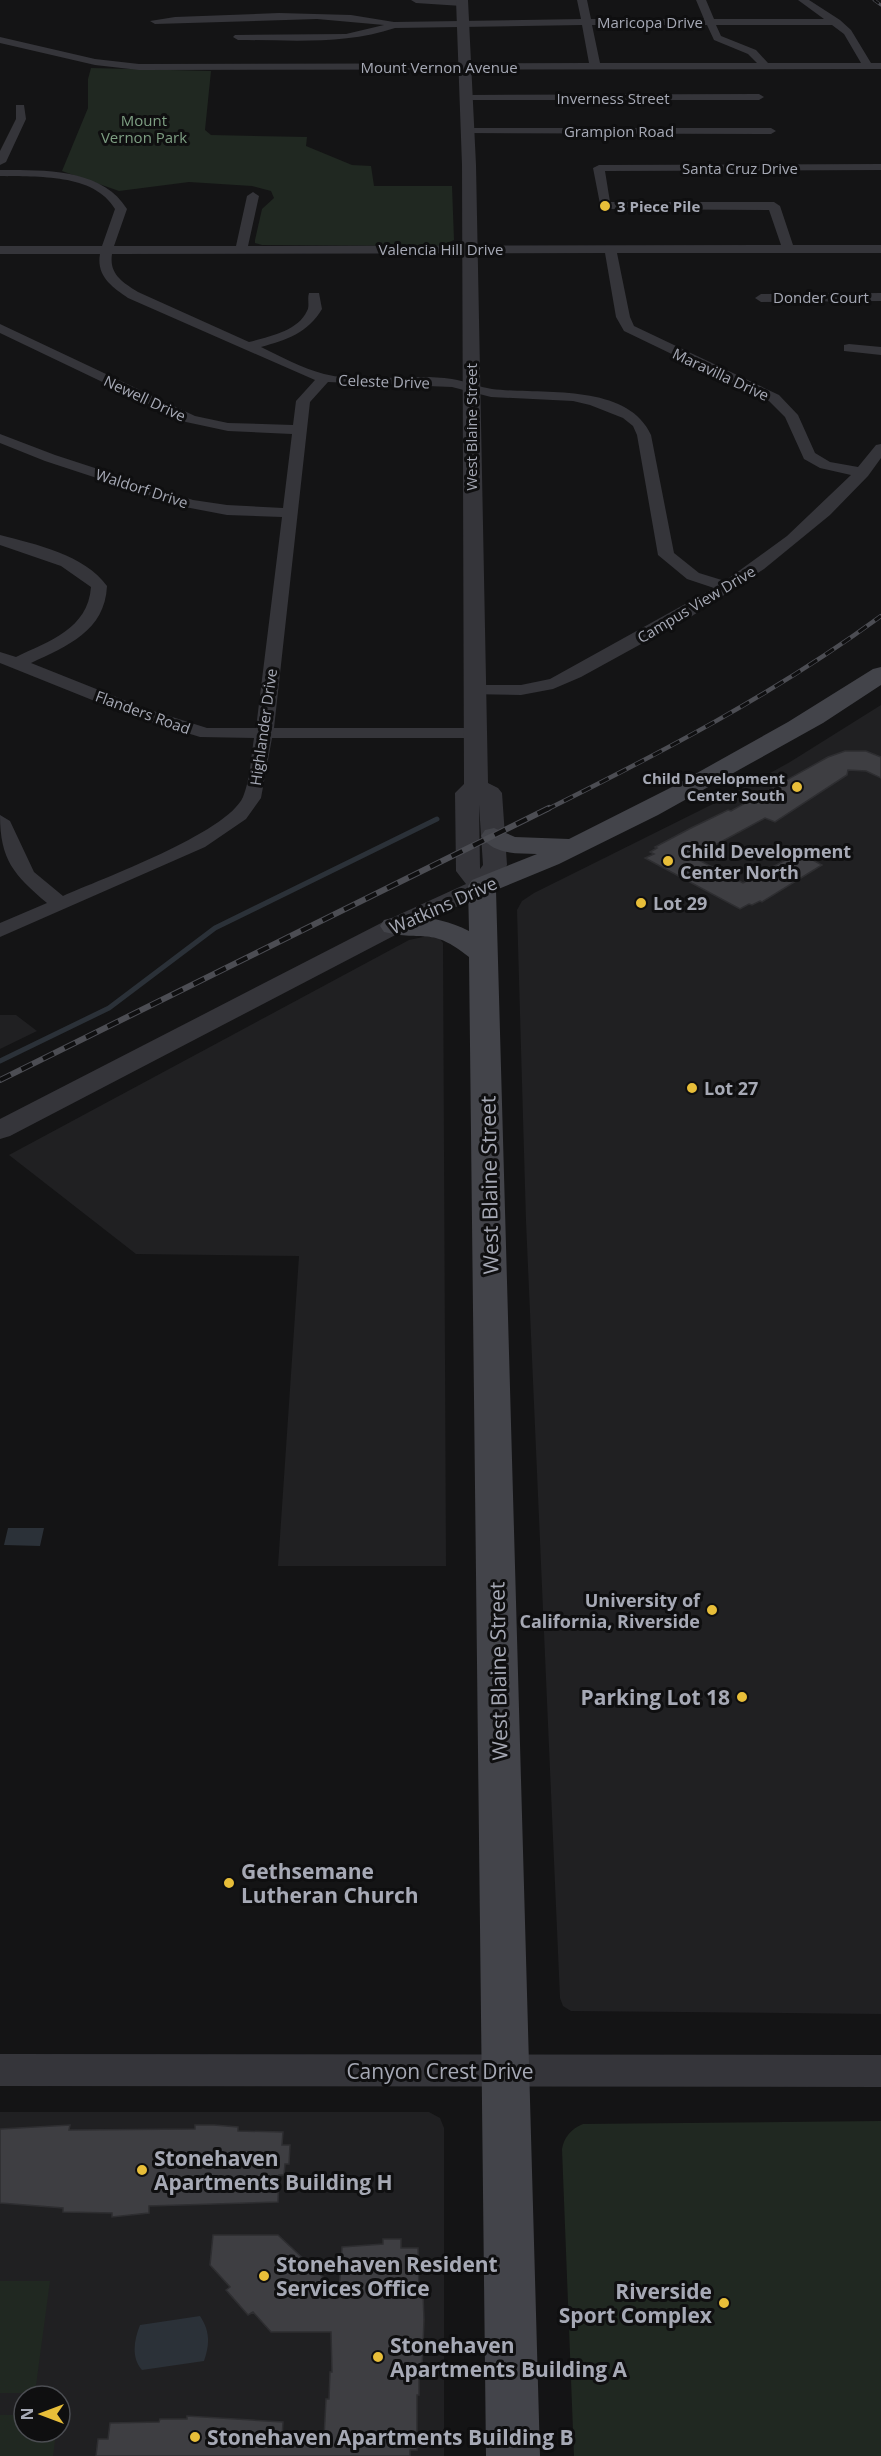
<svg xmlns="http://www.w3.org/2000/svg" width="881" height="2456" font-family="'Open Sans',sans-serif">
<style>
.built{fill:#202022;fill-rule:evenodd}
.green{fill:#202821}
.water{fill:#2b3138}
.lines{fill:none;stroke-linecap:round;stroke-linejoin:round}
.stream{stroke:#2b3138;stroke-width:5}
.building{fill:#3e3e42;stroke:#2e2e31;stroke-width:1.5}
.minor{fill:#35353a;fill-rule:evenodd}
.tertiary{fill:#35353a;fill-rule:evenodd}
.secondary{fill:#43444a;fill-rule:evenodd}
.rail-far2-casing{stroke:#4c4d53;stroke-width:3}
.rail-far1-casing{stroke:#4c4d53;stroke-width:4.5}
.rail-casing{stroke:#4c4d53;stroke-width:6}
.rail-far2{stroke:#0f0f10;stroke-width:2;stroke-dasharray:6;stroke-linecap:butt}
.rail-far1{stroke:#0f0f10;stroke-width:3;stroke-dasharray:10;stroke-linecap:butt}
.rail{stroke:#0f0f10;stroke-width:4;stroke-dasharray:12;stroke-linecap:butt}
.poi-dot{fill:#e8be39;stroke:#0f0f10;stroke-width:2}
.labels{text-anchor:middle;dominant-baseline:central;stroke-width:6;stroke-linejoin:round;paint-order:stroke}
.far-street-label{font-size:15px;fill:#a6a9b5;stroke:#0f0f10}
.far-park-label{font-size:15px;fill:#7e9f83;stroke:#0f0f10}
.far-poi-label{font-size:15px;font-weight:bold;fill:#a6a9b5;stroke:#0f0f10;text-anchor:start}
.poi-label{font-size:18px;font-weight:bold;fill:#a6a9b5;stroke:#0f0f10;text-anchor:start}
.street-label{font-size:18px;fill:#a6a9b5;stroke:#0f0f10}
.near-street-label{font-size:21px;fill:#a6a9b5;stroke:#0f0f10}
.near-poi-label{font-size:21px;font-weight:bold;fill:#a6a9b5;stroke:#0f0f10;text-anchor:start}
</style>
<rect width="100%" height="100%" fill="#141415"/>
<path class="built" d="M881,705V2014L571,2011L563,2006L560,1998L526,1221L517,910L522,901L534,893L719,801L790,762Z
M428,936L439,938L443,943L446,1566H278L299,1256L136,1254L9,1155L409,940Z
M0,1015H16L37,1031L0,1049Z
M0,2112H429L440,2118L444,2128V2456H0ZM24,2396H60V2432H24Z"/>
<path class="green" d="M91,68L211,71L205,130L211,135L307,137L306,146L352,165L371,166L374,186H452L454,240L439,246L262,245L255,243V240L262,209L274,198L271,191L252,186L189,182L119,191L62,171L88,108V79Z
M881,2121V2456H574L562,2149C564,2137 571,2129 583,2124Z
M0,2281H50L35,2393H0Z
M0,2415H24V2432H56L53,2456H0Z"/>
<path class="water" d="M8,1528H44L40,1546L4,1545Z
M200,2316C210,2331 210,2344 204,2361L142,2370C131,2358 134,2340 140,2325Z"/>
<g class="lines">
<path class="stream" d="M0,1061L109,1008L215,928L437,819"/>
</g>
<path class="building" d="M845,751H866L881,757V778L866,771L848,770L847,775L775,822L765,818L693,857L743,883L791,857L795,858L802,854L822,865L762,902L760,901L752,905L749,904L740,909L645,858L654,854L650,852L657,848L655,847L691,828L728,810L731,811L828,757Z
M70,2125L69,2130L195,2129V2125H214L238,2127V2131L283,2132L282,2145H290L289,2164H285L284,2175H279L278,2202L149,2206V2213L112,2217V2213L63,2212V2208L0,2203V2129Z
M213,2235H278L339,2292L342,2247L383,2244V2239H401V2248H418L419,2293H423L424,2320L422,2368H419V2395H417V2450H410V2456H96L98,2439H108L110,2423L159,2422L160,2419H187V2416L283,2422L282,2439L324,2438L326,2399H329L330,2372H332L331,2332H271L253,2312L248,2315L226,2290L230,2287L210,2265Z"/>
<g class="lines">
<path class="minor" d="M411,0H459L467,3L462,6L416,3Z
M577,0H587L591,19H704L696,0H706L714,19H824L798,0H809L840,20L851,30L871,63H881V69L139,70L95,65L0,43V37L95,59L139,64L589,63L582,25L395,28C345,45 291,40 238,40L233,37L235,35L346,34L384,25L317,19L155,24L150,21L175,17L279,13L351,15L394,22L581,19ZM592,25H707L714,40L748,54L757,63H600ZM716,25H832L844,34L861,63H768L756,50L721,36Z
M466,95L759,94L764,97L759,100H462L461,98Z
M16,105H24L26,119L6,162L0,165V151L16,119Z
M467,128H771L776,131L771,134L463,133V129Z
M881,164V170L605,171L610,202H774L780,206L793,245H881V253H617L630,317L634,326L779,395L798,415L815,453L830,462L858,467L876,445L881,444V458L868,476L830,515L764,569L692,616L581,677L553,689L521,695L467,694L464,690L467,686L473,685H521L550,679L714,588L687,579L658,555L637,435L633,426L623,418L590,405L573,401L491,397L452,387L328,382L310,402L274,728H474L483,733L474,738H272L261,798L246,819L205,847L0,937V923L47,903C14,875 0,860 0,815L10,821L34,872L63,896C101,879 227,833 243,797C250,780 251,757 254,738L200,737L132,716L0,663V652L16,657C49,641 88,629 91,587L61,566L0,545V535C35,544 85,555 107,586C105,631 67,646 31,663L144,708L207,728H256L282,517L227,515L185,507L45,461L0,443V434L55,455L193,500L227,505L283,508L292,434L228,431L186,422L0,333V324L195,416L228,423L293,425L296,401L315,380L128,298C112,287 96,276 100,254H0V246H102L115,209C94,173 37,177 0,176V170C43,170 102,168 127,209L114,246H236L247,196L253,192L259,196L248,246L781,245L769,210L601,209L593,168L599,165ZM605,253L616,317L624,331L769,401L785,417L804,459L820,468L851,475L787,536L725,581L699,573L674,553L651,435C627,382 540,395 492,389C479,387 466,381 452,379C410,373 366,384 324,374C302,368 281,357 261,347C286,340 308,333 322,309L319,293H309C307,299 310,306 307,311C298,331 268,337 249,342L138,292C122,282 109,274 112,254Z
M881,293V301L761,302L755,298L761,294Z
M849,344L881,347V355L844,351V345Z
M0,2054L881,2055V2087L0,2086Z"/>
<path class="tertiary" d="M456,0H468L476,165L488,783L498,788L502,793L507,865L491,891L403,931L10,1136L0,1139V1119L385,921L466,884L456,871L455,793L464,784L462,165ZM479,805L483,865L480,869Z"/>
<path class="secondary" d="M881,667V685L823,723L658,815L559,864L496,890L540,2456H486L469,957C431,926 424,942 384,932L380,926L384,920C411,913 444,918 469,931L468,886L472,880L537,854C516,853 494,855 481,836L485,830L494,828L515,837L569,839L672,787L788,722L873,669Z"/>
<g class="rail-far2-casing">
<path id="rail-far2" d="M874,0L881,5"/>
</g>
<g class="rail-far1-casing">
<path id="rail-far1" d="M546,810C662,752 776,693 881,616"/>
</g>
<g class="rail-casing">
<path id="rail" d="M0,1080L549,808"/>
</g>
<use href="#rail-far2" class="rail-far2"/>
<use href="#rail-far1" class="rail-far1"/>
<use href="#rail" class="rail"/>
</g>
<g class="poi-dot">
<circle cx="605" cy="206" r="6"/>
<circle cx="797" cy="787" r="6"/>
<circle cx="668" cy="861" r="6"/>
<circle cx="641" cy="903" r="6"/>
<circle cx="692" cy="1088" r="6"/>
<circle cx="712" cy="1610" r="6"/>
<circle cx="742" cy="1697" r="6"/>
<circle cx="229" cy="1883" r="6"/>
<circle cx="142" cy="2170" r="6"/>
<circle cx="264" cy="2276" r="6"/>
<circle cx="724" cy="2303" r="6"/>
<circle cx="378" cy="2357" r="6"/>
<circle cx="195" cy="2437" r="6"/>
</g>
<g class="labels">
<g class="far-street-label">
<text x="650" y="22">Maricopa Drive</text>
<text x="439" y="67">Mount Vernon Avenue</text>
<text x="613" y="98">Inverness Street</text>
<text x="619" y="131">Grampion Road</text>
<text x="740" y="168">Santa Cruz Drive</text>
<text x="441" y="249">Valencia Hill Drive</text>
<text x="821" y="297">Donder Court</text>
<text transform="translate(721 374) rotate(25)">Maravilla Drive</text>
<text transform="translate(384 381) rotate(2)">Celeste Drive</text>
<text transform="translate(145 398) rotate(25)">Newell Drive</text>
<text transform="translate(471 427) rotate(-90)">West Blaine Street</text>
<text transform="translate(142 488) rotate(18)">Waldorf Drive</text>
<text transform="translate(696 604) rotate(-31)">Campus View Drive</text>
<text transform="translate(143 712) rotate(20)">Flanders Road</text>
<text transform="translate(263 727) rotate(-82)">Highlander Drive</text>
</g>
<g class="far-park-label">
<text x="144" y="120">Mount<tspan x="144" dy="17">Vernon Park</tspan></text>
</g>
<g class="far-poi-label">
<text x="617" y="206">3 Piece Pile</text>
<text x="785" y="778" text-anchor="end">Child Development<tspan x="785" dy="17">Center South</tspan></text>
</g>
<g class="poi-label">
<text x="680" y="851">Child Development<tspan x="680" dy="21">Center North</tspan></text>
<text x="653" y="903">Lot 29</text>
<text x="704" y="1088">Lot 27</text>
<text x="700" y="1600" text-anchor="end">University of<tspan x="700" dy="21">California, Riverside</tspan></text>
</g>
<g class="street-label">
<text transform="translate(443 905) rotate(-24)">Watkins Drive</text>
</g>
<g class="near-street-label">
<text transform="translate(489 1185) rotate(-91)">West Blaine Street</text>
<text transform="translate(498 1671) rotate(-91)">West Blaine Street</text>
<text x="440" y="2071">Canyon Crest Drive</text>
</g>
<g class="near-poi-label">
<text x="730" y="1697" text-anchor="end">Parking Lot 18</text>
<text x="241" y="1871">Gethsemane<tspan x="241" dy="24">Lutheran Church</tspan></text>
<text x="154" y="2158">Stonehaven<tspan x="154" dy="24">Apartments Building H</tspan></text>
<text x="276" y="2264">Stonehaven Resident<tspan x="276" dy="24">Services Office</tspan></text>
<text x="712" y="2291" text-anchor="end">Riverside<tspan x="712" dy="24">Sport Complex</tspan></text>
<text x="390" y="2345">Stonehaven<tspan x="390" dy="24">Apartments Building A</tspan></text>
<text x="207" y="2437">Stonehaven Apartments Building B</text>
</g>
</g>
<g transform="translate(42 2414) rotate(270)"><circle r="28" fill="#0f0f10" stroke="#4b4d52" stroke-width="1.5"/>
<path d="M0-4.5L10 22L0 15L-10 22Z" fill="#e8be39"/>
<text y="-9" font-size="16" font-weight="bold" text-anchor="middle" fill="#a6a9b5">N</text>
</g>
</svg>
